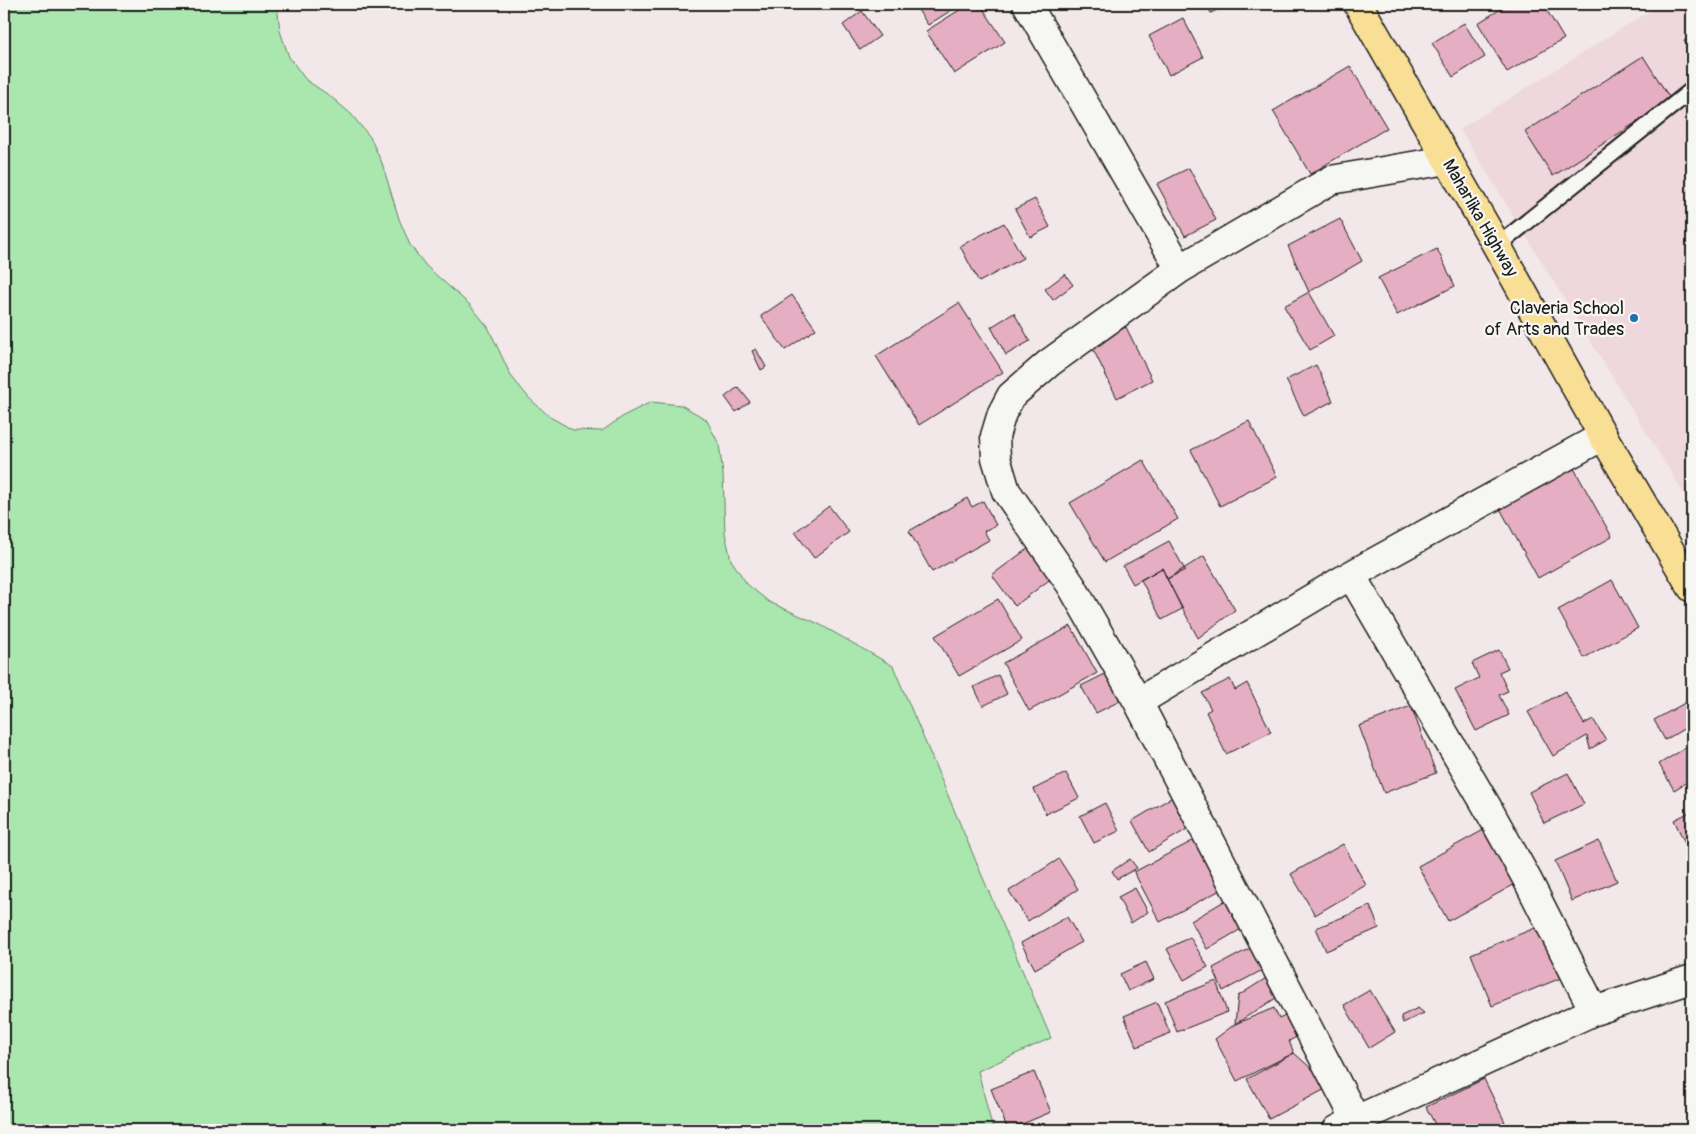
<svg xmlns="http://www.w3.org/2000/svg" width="1696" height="1134" font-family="Pangolin,sans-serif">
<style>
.built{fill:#efd7de}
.green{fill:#a9e7ae;stroke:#628265}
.building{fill:#e6aec3;stroke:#1c1c1c}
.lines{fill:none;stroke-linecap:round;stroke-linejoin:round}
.lane-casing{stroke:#1c1c1c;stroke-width:19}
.street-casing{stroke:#1c1c1c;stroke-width:31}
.highway-casing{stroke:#1c1c1c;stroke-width:31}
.lane{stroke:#f6f6f2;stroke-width:15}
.street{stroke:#f6f6f2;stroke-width:28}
.highway{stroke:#f9df96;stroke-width:28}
.poi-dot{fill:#1f6fb2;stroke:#f6f6f2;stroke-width:2}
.labels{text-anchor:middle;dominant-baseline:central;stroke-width:4.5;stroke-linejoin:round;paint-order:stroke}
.street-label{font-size:18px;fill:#1c1c1c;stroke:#f6f6f2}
.poi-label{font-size:18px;fill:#1c1c1c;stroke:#f6f6f2;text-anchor:end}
</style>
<rect width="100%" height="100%" fill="#f3e8e9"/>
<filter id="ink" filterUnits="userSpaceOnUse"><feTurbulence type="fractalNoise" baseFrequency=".02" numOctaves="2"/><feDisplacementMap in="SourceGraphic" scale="10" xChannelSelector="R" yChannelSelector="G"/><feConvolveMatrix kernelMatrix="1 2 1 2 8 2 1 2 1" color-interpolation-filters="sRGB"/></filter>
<g filter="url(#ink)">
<path class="built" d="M1661,4H1692V507L1460,129Z"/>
<path class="green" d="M4,4H277L280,31L289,57L306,80L330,96L351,114L370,137L382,163L399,219L410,245L426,266L470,305L488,327L511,376L529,398L550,417L573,430L602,431L625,415L651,402L681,405L706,419L719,444L723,474L725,533L731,560L747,584L769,602L819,624L893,666L1051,1038L978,1071L993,1130H4Z"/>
<path class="building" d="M914,4H961L928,25Z
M969,4H980L1005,42L954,74L926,31Z
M1206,4H1228L1211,13Z
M1509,4H1543L1564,39L1507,72L1478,23Z
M862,11L880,36L860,50L843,25Z
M1183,18L1203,57L1169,75L1149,36Z
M1464,23L1485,57L1453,77L1432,43Z
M1692,35V53L1684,41Z
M1643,56L1671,100L1553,176L1525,132Z
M1350,66L1387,128L1310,174L1273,111Z
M1189,168L1216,220L1185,236L1157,184Z
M1035,199L1050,227L1030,237L1015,209Z
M1340,219L1362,261L1309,292L1288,246Z
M1004,223L1023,258L979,282L960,246Z
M1437,249L1455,286L1397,315L1378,278Z
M1065,274L1073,285L1053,300L1045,289Z
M1309,292L1334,336L1310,350L1284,306Z
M792,295L816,329L785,350L761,316Z
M959,303L1003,372L919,425L876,356Z
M1014,313L1030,341L1006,355L991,327Z
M1126,327L1152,380L1117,398L1091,345Z
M756,349L766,367L761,370L752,351Z
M1316,365L1333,401L1304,416L1286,380Z
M738,387L750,402L736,412L725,397Z
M1249,421L1277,477L1220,506L1191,450Z
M1143,460L1178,519L1105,562L1070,503Z
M1571,463L1612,537L1538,578L1497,503Z
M967,498L972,507L983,501L996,525L984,531L989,540L932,572L909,531Z
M829,506L849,532L814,558L795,532Z
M1169,541L1185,570L1167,579L1162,568L1133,584L1123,566Z
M1034,544L1057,574L1015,606L992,575Z
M1204,556L1235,610L1198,638L1167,579Z
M1162,568L1182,609L1162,620L1141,580Z
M1612,580L1638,628L1584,658L1558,610Z
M998,599L1022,640L959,676L935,636Z
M1071,626L1097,673L1029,711L1003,663Z
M1499,650L1508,668L1499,672L1508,691L1499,695L1509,715L1476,731L1455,690L1479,678L1472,663Z
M1107,673L1120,701L1096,713L1081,686Z
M998,675L1007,694L983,706L974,687Z
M1230,679L1235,690L1247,683L1271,732L1226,754L1206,712L1211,709L1202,693Z
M1565,691L1584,724L1593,719L1606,740L1590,749L1587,736L1553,756L1528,712Z
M1692,699V724L1665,740L1654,720Z
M1411,706L1436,773L1384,793L1359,726Z
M1692,744V779L1674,790L1659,764Z
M1066,773L1079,798L1046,814L1034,789Z
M1568,773L1584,804L1544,823L1529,792Z
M1181,792L1199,822L1149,852L1132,821Z
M1105,803L1119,831L1094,843L1080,816Z
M1692,811V858L1674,820Z
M1489,827L1519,882L1448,921L1418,866Z
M1202,836L1228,886L1160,922L1134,872Z
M1599,841L1617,881L1572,901L1555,861Z
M1343,844L1366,885L1315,915L1291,874Z
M1059,859L1078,889L1028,921L1009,891Z
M1130,859L1137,868L1117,879L1112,871Z
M1135,888L1148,912L1131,923L1118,897Z
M1231,897L1248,925L1207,949L1191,921Z
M1370,906L1379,928L1326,951L1316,928Z
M1067,917L1082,942L1035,969L1021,943Z
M1540,926L1561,978L1492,1006L1471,954Z
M1190,937L1208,967L1184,980L1167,949Z
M1258,944L1270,966L1223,991L1213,968Z
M1146,962L1154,979L1128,991L1120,974Z
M1271,975L1284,993L1235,1024L1238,996Z
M1216,981L1227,1012L1177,1032L1165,1001Z
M1370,990L1395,1032L1369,1048L1344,1005Z
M1157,1002L1170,1033L1137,1047L1124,1016Z
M1274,1008L1279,1019L1289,1014L1300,1035L1289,1041L1294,1053L1237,1081L1215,1039L1235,1024Z
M1418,1008L1424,1013L1403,1023L1401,1016Z
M1294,1053L1331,1086L1269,1119L1247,1079Z
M1034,1072L1051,1112L1008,1130L991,1089Z
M1484,1079L1505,1122L1489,1130H1438L1426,1107Z"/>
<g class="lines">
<g class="lane-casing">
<path id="lane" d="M1497,246L1692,90"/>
</g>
<g class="street-casing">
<path id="street" d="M1027,4L1180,269
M1351,575L1486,805L1528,881L1594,1011
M1138,702L1071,585L1006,491L996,458L995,436L1002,413L1011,396L1049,363L1180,269L1331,180L1447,160
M1356,1120L1138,702L1351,575L1603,436
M1337,1130L1356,1120L1594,1011L1692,979"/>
</g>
<g class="highway-casing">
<path id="highway" d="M1358,4L1497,246L1603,436L1692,588"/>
</g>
<use href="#lane" class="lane"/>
<use href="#street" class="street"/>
<use href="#highway" class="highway"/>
</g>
</g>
<circle class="poi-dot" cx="1634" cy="318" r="5"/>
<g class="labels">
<g class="street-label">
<text transform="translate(1480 218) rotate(60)">Maharlika Highway</text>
</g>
<g class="poi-label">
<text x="1624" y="308">Claveria School<tspan x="1624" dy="21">of Arts and Trades</tspan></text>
</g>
</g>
<rect width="1696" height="1134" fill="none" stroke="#f6f6f2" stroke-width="20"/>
<rect x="10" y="10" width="1676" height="1114" fill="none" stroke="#1c1c1c" stroke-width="2" filter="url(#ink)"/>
</svg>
